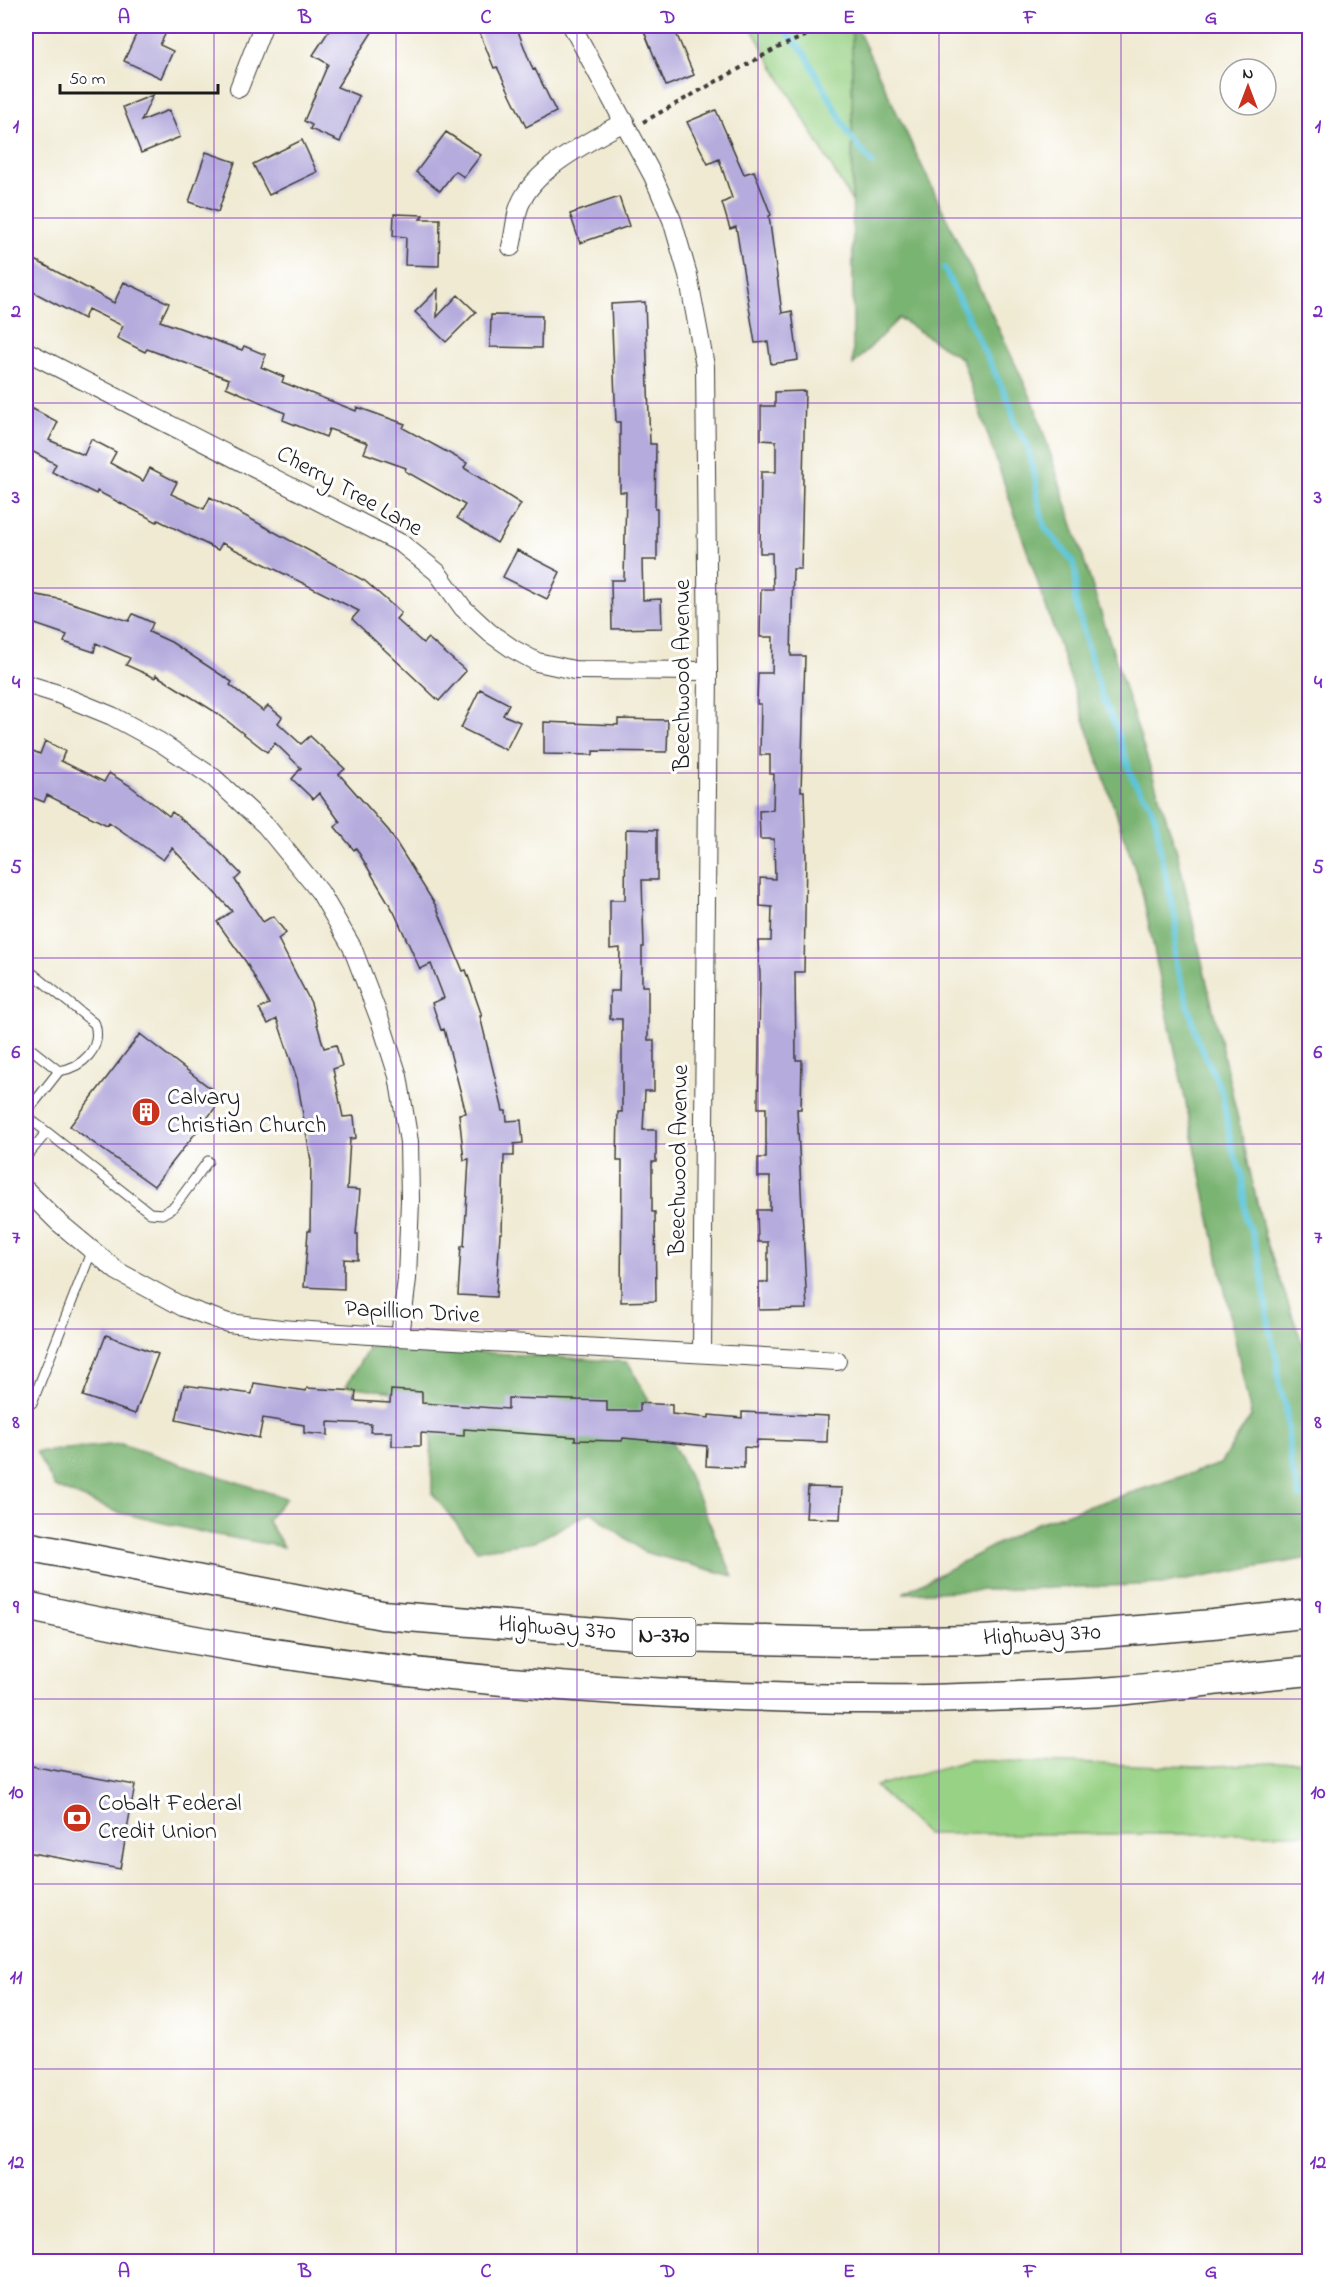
<svg xmlns="http://www.w3.org/2000/svg" width="1335" height="2287" font-family="'Indie Flower',sans-serif">
<style>
.green{fill:#98d285;stroke:#5a7750;stroke-width:1.5}
.forest{fill:#7ab472;stroke:#4b6847;stroke-width:1.5}
.lines{fill:none;stroke-linecap:round;stroke-linejoin:round}
.stream{stroke:#5cc4d8;stroke-width:6}
.building{fill:#b5acdd}
.service-casing{stroke:#3c3b37;stroke-width:11}
.minor-casing{stroke:#3c3b37;stroke-width:20}
.trunk-casing{stroke:#3c3b37;stroke-width:31}
.path{stroke:#3c3b37;stroke-width:4;stroke-dasharray:4.5 4.5;stroke-linecap:butt}
.service{stroke:#fff;stroke-width:9}
.minor{stroke:#fff;stroke-width:18}
.trunk{stroke:#fff;stroke-width:28}
.grid{fill:none;stroke:#7b2cbf;stroke-width:1.5;stroke-opacity:0.55}
.labels{text-anchor:middle;dominant-baseline:central;stroke-width:6;stroke-linejoin:round;paint-order:stroke}
.shield{fill:#fff;stroke:#606060;stroke-width:1.5}
.shield-label{font-size:22px;font-weight:bold;fill:#1c1c1c}
.street-label{font-size:24px;fill:#1c1c1c;stroke:#fff}
.poi-label{font-size:24px;fill:#1c1c1c;stroke:#fff;text-anchor:start}
.neatline{fill:none;stroke:#7b2cbf;stroke-width:2}
.grid-label{font-size:20px;text-anchor:middle;font-weight:bold;fill:#7b2cbf}
</style>
<rect width="100%" height="100%" fill="#fff"/>
<filter id="ink" filterUnits="userSpaceOnUse"><feTurbulence type="fractalNoise" baseFrequency=".0167" numOctaves="2"/><feDisplacementMap in="SourceGraphic" scale="12" xChannelSelector="R" yChannelSelector="G"/><feConvolveMatrix kernelMatrix="1 2 1 2 8 2 1 2 1" color-interpolation-filters="sRGB"/></filter>
<filter id="wash" filterUnits="userSpaceOnUse"><feTurbulence type="fractalNoise" baseFrequency=".008" numOctaves="4" result="noise"/><feDisplacementMap in="SourceGraphic" scale="24" xChannelSelector="R" yChannelSelector="G"/><feGaussianBlur stdDeviation="1.35" result="paint"/><feColorMatrix in="noise" values="0 0 0 0 0 0 0 0 0 0 0 0 0 0 0 0 0 1.4 0 .05"/><feComposite in="paint" operator="in"/></filter>
<g filter="url(#wash)">
<rect width="100%" height="100%" fill="#f0ead3"/>
<path class="green" d="M750,26H852V202Z
M969,1760L1200,1767L1309,1761V1834H926L875,1786Z"/>
<path class="forest" d="M852,26H856L1035,406L1177,852L1265,1237L1309,1363V1558L1164,1584L903,1593L1037,1523L1220,1464L1251,1416L1141,887L962,359L899,318L853,365Z
M370,1345L628,1362L682,1461L733,1576L644,1552L591,1512L534,1542L477,1550L432,1493L431,1433L425,1396L346,1386Z
M121,1444L286,1498L267,1520L284,1547L206,1533L117,1512L55,1487L36,1452Z"/>
<g class="lines">
<path class="stream" d="M781,26L804,52L850,136L872,163
M944,268L1011,406L1015,425L1027,443L1036,482L1037,497L1045,528L1072,560L1076,574L1075,600L1101,694L1115,725L1131,775L1136,785L1149,802L1156,820L1162,860L1176,921L1175,957L1197,1038L1222,1092L1232,1148L1242,1174L1246,1220L1252,1233L1260,1262L1270,1332L1277,1359L1279,1384L1286,1408L1291,1466L1300,1497"/>
</g>
<g id="blocks">
<path class="building" d="M140,26H169L160,45L173,51L161,78L124,61Z
M332,26H376L337,87L359,96L340,142L310,129L312,125L304,121L328,64L313,55Z
M477,26H516L533,70L535,69L556,112L526,127L497,67L494,68Z
M642,26H673L694,75L666,86Z
M153,95L141,121L169,110L180,137L141,153L123,107Z
M716,110L744,174L754,171L771,215L769,216L782,313L792,311L798,360L771,364L768,342L755,343L736,227L730,229L722,203L732,198L719,159L708,164L687,122Z
M446,132L481,155L464,177L455,171L440,191L416,172Z
M302,140L317,172L269,195L253,164Z
M206,152L235,162L218,212L189,202Z
M619,197L629,226L580,243L570,214Z
M394,214L423,215L420,219H440L439,266L405,265L406,237L393,236Z
M26,255L114,303L124,282L169,303L160,321L242,350L244,346L266,355L261,367L284,377L282,382L356,411L357,407L405,424L403,428L467,463L464,468L521,504L497,543L457,518L465,505L405,471L406,468L364,453L368,443L329,429L326,437L283,420L285,413L226,387L229,379L147,349L145,352L117,338L123,326L88,309L84,319L26,288Z
M438,289L437,317L458,295L476,312L446,342L415,312Z
M645,302L650,444H656L655,509H657V560H642L643,600L661,599L662,628L612,629L611,580H624L626,492H620V422H616L611,304Z
M491,315L542,316L541,348L490,347Z
M805,391L801,569H793L791,656H805L801,791H804L806,857L804,972H795L796,1060H802L801,1109H797L807,1309L759,1310V1282H768V1242H758L757,1210H770V1177H758V1158H766V1108H758L760,975L758,941H771L772,907L760,906V878L775,879L774,839H760L759,811L773,810L774,774H770V755H760L761,704H757L758,673H772L773,637H760L761,589H773L772,553H760L761,472H776V441L761,440V406H775V392Z
M31,408L58,422L49,440L84,455L91,439L116,452L110,463L143,481L150,468L177,482L171,494L204,509L210,497L365,581L401,613L396,619L423,643L428,638L466,671L439,701L352,619L359,611L222,543L218,550L158,520L157,522L97,491L96,494L52,472L56,464L26,448V418Z
M517,550L560,572L547,599L503,577Z
M26,593L59,599L129,621L133,614L153,623L149,632L171,642L232,682L230,685L263,711L268,706L282,717L278,723L301,744L310,736L345,769L339,774L389,831L436,906L463,971L466,970L482,1016H480L503,1111H506L507,1121L521,1120L523,1143L514,1144V1156H504L502,1233H500L496,1297L458,1295L461,1246H464L469,1159L464,1160L459,1114L466,1113L444,1029L441,1030L432,1003L444,998L431,964L420,969L394,912L356,848L354,850L335,827L340,822L319,793L313,799L292,779L301,768L275,743L267,752L217,713L156,675L155,678L126,665L130,658L96,643L94,652L64,642L67,635L26,621Z
M480,689L509,704L503,715L520,722L506,750L461,728Z
M618,719L668,720L667,752L593,751V755L544,754V722L618,725Z
M45,741L65,751L61,761L104,782L109,773L129,785L169,816L172,812L210,842L241,874L235,880L263,922L273,916L286,933L278,939L311,1003L324,1048L336,1045L342,1066L333,1069L343,1117L354,1116L356,1138L350,1139L347,1189L360,1190L356,1234H358V1260L344,1259V1289L304,1287L308,1231H310L311,1161L297,1079L277,1019L268,1024L259,1009L269,1004L246,962L217,922L232,911L172,848L163,860L109,822L107,825L47,795L44,802L26,795V748L40,754Z
M626,829L657,830V880H642L644,947H642V986H648V1040H654V1091H645L643,1130H656V1162H652V1212H655L656,1301L621,1302L622,1161H617L618,1112H622V1019H610V991H619L620,948L610,949V900H625Z
M140,1034L223,1098L154,1186L70,1126Z
M106,1335L158,1354L135,1414L83,1396Z
M254,1383L306,1391L307,1388L356,1391L355,1401L390,1403L391,1390L422,1392V1403L508,1409V1398L607,1401V1411H640V1403L672,1405V1414L709,1418V1415L742,1418V1412L828,1416L827,1442L757,1440L756,1448L744,1447V1468L706,1466L707,1446L623,1438L622,1441L575,1440V1437L464,1429V1436L421,1433V1446H392V1432H370L371,1424L328,1422V1435L304,1433V1425L263,1418L259,1438L176,1420L184,1385L252,1394Z
M808,1487L842,1488L840,1519L806,1518Z
M26,1765L135,1785L120,1869L26,1852Z"/>
</g>
</g>
<g filter="url(#ink)">
<use href="#blocks" fill-opacity="0" stroke="#3c3b37" stroke-width="1.5"/>
<g class="lines">
<g class="service-casing">
<path id="service" d="M26,968L95,1024C102,1049 83,1067 59,1071
M26,1045L59,1071L26,1113
M26,1116L47,1132L26,1157
M47,1132L150,1213L162,1214L174,1207L208,1161
M32,1403L92,1250"/>
</g>
<g class="minor-casing">
<path id="minor" d="M572,26L653,176L672,220L688,275L705,366L708,671L702,1352
M239,88L263,26
M511,247C514,235 515,222 518,210C530,169 590,142 625,121
M26,351L402,544L437,572L463,608L490,633L513,649L537,662L574,670L708,671
M26,684L58,694L112,716L160,742L214,778L266,826L320,892L352,947L380,1020L398,1076L409,1142L410,1200L407,1279L400,1337
M26,1190L57,1221L117,1271L183,1307L228,1323L281,1329L400,1337L837,1361"/>
</g>
<g class="trunk-casing">
<path id="trunk" d="M26,1546L382,1615L673,1638L848,1642L981,1640L1090,1634L1213,1624L1310,1613
M26,1606C260,1659 499,1688 739,1696C813,1698 887,1701 960,1698C1012,1696 1064,1695 1116,1691C1180,1685 1245,1677 1310,1671"/>
</g>
<path class="path" d="M643,122L775,49L814,32L822,26"/>
<use href="#service" class="service"/>
<use href="#minor" class="minor"/>
<use href="#trunk" class="trunk"/>
</g>
</g>
<path class="grid" d="M214,26V2262M396,26V2262M577,26V2262M758,26V2262M939,26V2262M1121,26V2262M26,218H1310M26,403H1310M26,588H1310M26,773H1310M26,958H1310M26,1144H1310M26,1329H1310M26,1514H1310M26,1699H1310M26,1884H1310M26,2069H1310"/>
<defs>
<g id="building-disc" transform="scale(1.5)"><circle r="9.5" fill="#c8321e" stroke="#fff"/><path d="M-4-6H4V6H1V3H-1V6H-4ZM-2.5-4.3h1.7v1.8h-1.7ZM.8-4.3h1.7v1.8H.8ZM-2.5-1h1.7V.8h-1.7ZM.8-1h1.7V.8H.8Z" fill="#fff"/></g>
<g id="bank-disc" transform="scale(1.5)"><circle r="9.5" fill="#c8321e" stroke="#fff"/><path d="M-6-4H6V4H-6ZM0-2.3a2.3 2.3 0 1 0 0 4.6a2.3 2.3 0 1 0 0-4.6Z" fill="#fff"/></g>
</defs>
<g fill-rule="evenodd">
<use href="#building-disc" x="146" y="1112"/>
<use href="#bank-disc" x="77" y="1818"/>
</g>
<g class="labels">
<rect class="shield" x="632.5" y="1618" width="63" height="38" rx="4.5"/>
<g class="shield-label">
<text x="664" y="1637">N-370</text>
</g>
<g class="street-label">
<text transform="translate(349 492) rotate(29)">Cherry Tree Lane</text>
<text transform="translate(683 675) rotate(-90)">Beechwood Avenue</text>
<text transform="translate(680 1160) rotate(-89)">Beechwood Avenue</text>
<text transform="translate(412 1313) rotate(3)">Papillion Drive</text>
<text transform="translate(557 1629) rotate(4)">Highway 370</text>
<text transform="translate(1042 1636) rotate(-3)">Highway 370</text>
</g>
<g class="poi-label">
<text x="167" y="1098">Calvary<tspan x="167" dy="28">Christian Church</tspan></text>
<text x="98" y="1804">Cobalt Federal<tspan x="98" dy="28">Credit Union</tspan></text>
</g>
</g>
<rect width="1335" height="2287" fill="none" stroke="#fff" stroke-width="66"/>
<g transform="translate(1248 87)"><circle r="28" fill="#ffffff" stroke="#a4a4a4" stroke-width="1.5"/>
<path d="M0-4.5L10 22L0 15L-10 22Z" fill="#c8321e"/>
<text y="-9" font-size="16" font-weight="bold" text-anchor="middle" fill="#1c1c1c">N</text>
</g>
<path d="M60 84v9h158v-9" fill="none" stroke="#1c1c1c" stroke-width="3"/>
<text x="69" y="84" font-size="18" fill="#1c1c1c" stroke="#ffffff" stroke-width="4.5" paint-order="stroke">50 m</text>
<rect x="33" y="33" width="1269" height="2221" class="neatline"/>
<g class="grid-label">
<text x="124" y="23">A</text>
<text x="305" y="23">B</text>
<text x="486" y="23">C</text>
<text x="668" y="23">D</text>
<text x="849" y="23">E</text>
<text x="1030" y="23">F</text>
<text x="1211" y="23">G</text>
<text x="16" y="132">1</text>
<text x="1318" y="132">1</text>
<text x="16" y="317">2</text>
<text x="1318" y="317">2</text>
<text x="16" y="503">3</text>
<text x="1318" y="503">3</text>
<text x="16" y="688">4</text>
<text x="1318" y="688">4</text>
<text x="16" y="873">5</text>
<text x="1318" y="873">5</text>
<text x="16" y="1058">6</text>
<text x="1318" y="1058">6</text>
<text x="16" y="1243">7</text>
<text x="1318" y="1243">7</text>
<text x="16" y="1428">8</text>
<text x="1318" y="1428">8</text>
<text x="16" y="1613">9</text>
<text x="1318" y="1613">9</text>
<text x="16" y="1798">10</text>
<text x="1318" y="1798">10</text>
<text x="16" y="1983">11</text>
<text x="1318" y="1983">11</text>
<text x="16" y="2168">12</text>
<text x="1318" y="2168">12</text>
<text x="124" y="2277">A</text>
<text x="305" y="2277">B</text>
<text x="486" y="2277">C</text>
<text x="668" y="2277">D</text>
<text x="849" y="2277">E</text>
<text x="1030" y="2277">F</text>
<text x="1211" y="2277">G</text>
</g>
</svg>
